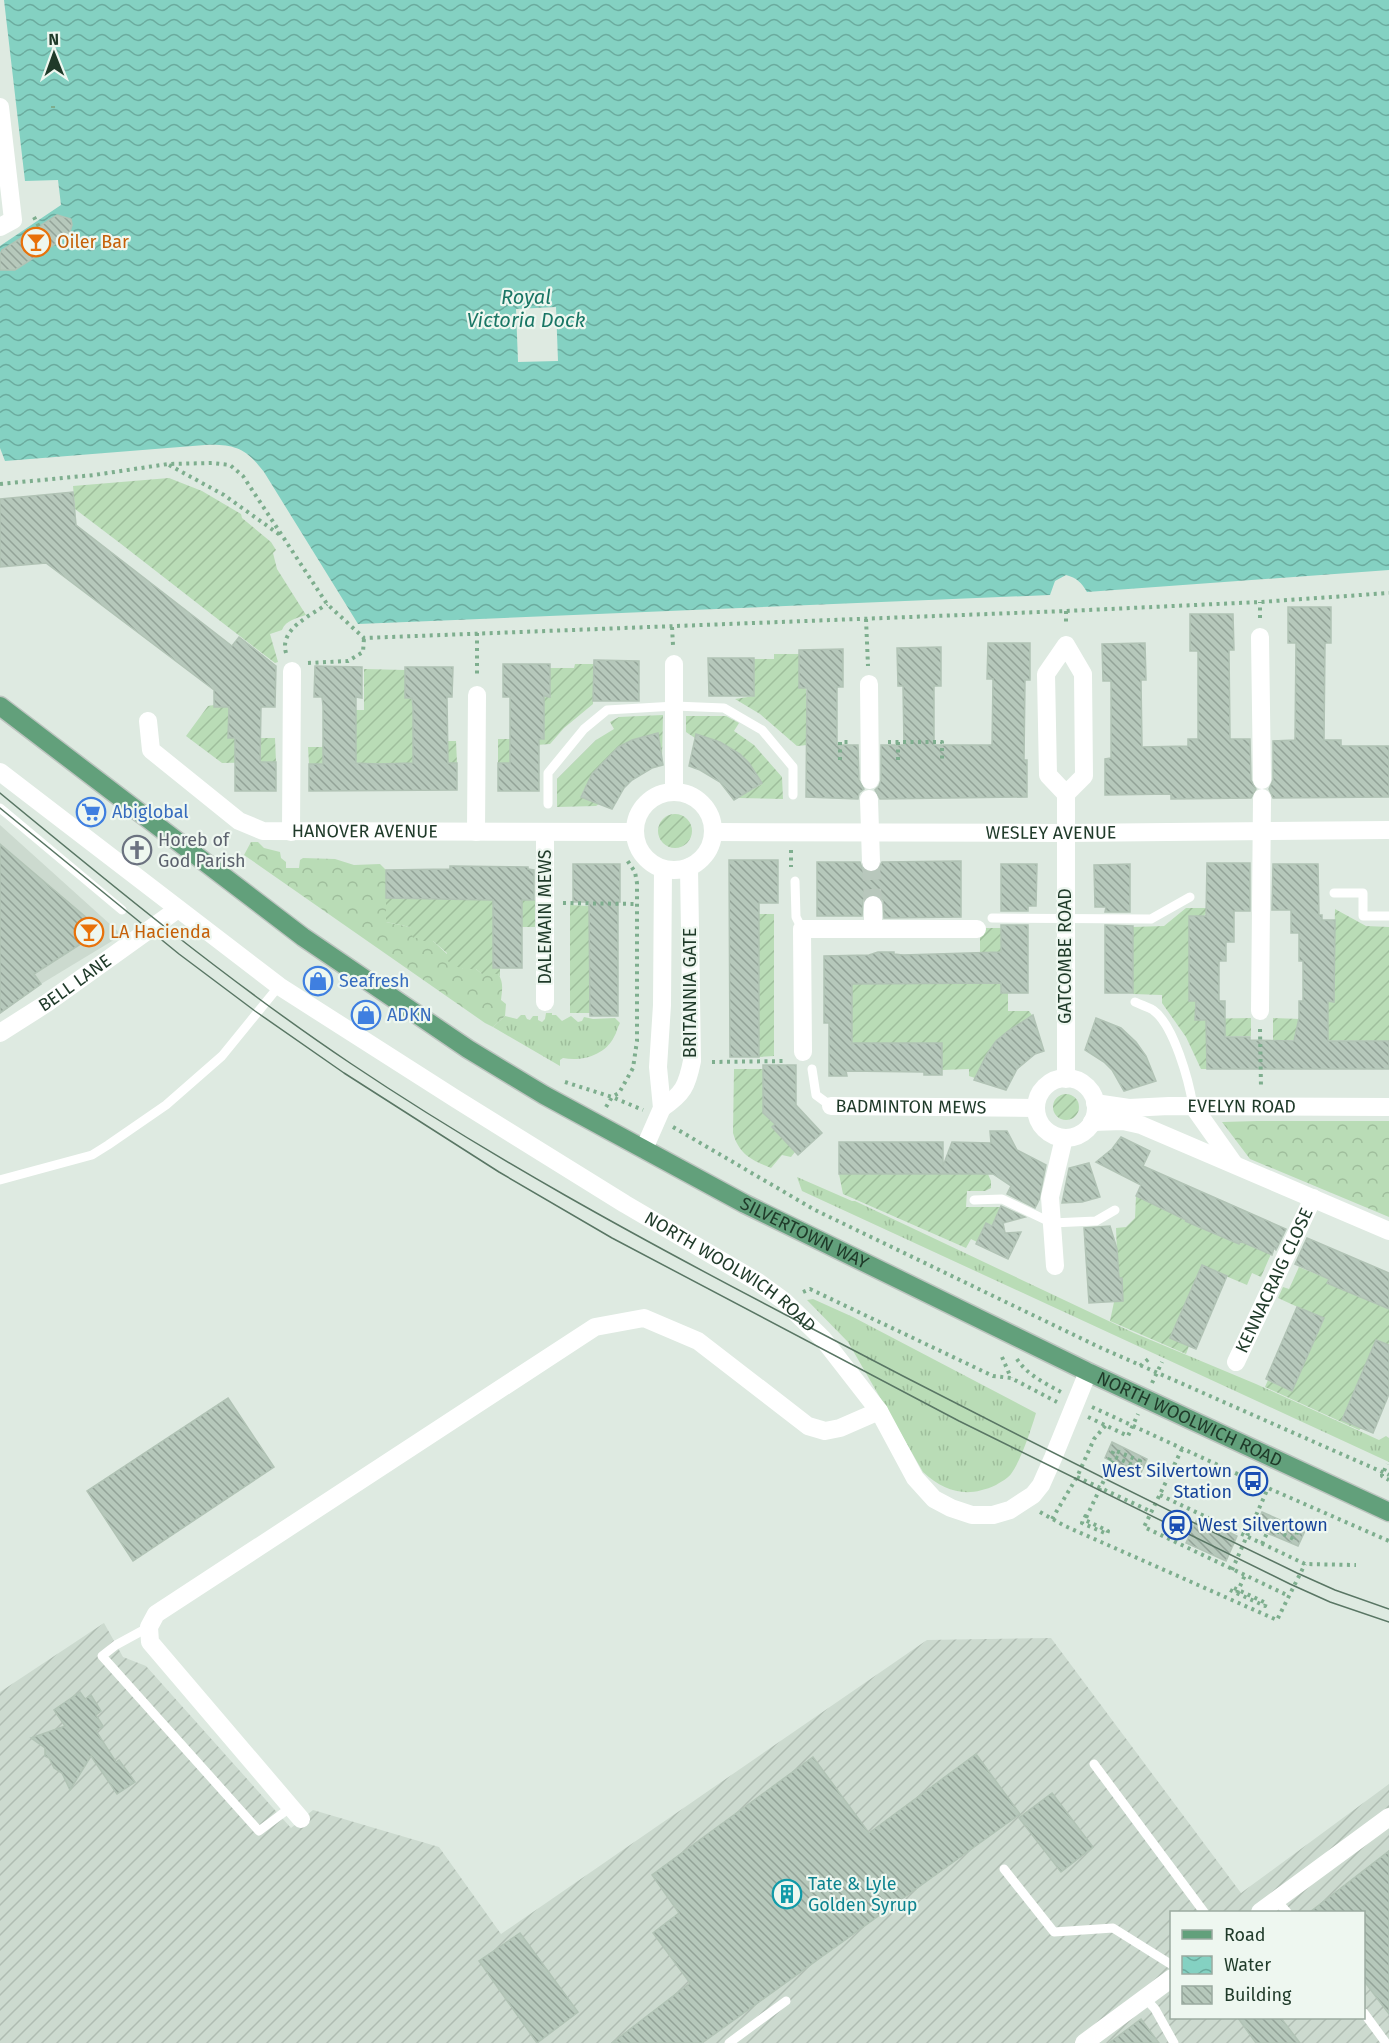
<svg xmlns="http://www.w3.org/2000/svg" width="1389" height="2043" font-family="'Fira Sans',sans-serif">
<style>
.built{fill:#ccdacf}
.industrial{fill:url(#industrial-furrows);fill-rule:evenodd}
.grass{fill:url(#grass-tufts)}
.forest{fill:url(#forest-crowns)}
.garden{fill:url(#garden-furrows)}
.water{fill:url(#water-waves)}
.pier{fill:#deeae1}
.building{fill:url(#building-back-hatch);stroke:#b1c3b5;stroke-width:1.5}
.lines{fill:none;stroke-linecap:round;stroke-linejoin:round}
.street-tunnel{stroke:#b8c7bc;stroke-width:18;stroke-dasharray:18 9;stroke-linecap:butt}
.primary-casing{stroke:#bcc4bf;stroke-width:21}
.path{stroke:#7eae8e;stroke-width:4;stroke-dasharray:3 4.5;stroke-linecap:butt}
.lane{stroke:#fff;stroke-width:9}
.street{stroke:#fff;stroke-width:18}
.primary{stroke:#62a07b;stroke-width:18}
.tram{stroke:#597664;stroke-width:1.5}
.path-bridge{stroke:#7eae8e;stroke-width:4;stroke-dasharray:3 4.5;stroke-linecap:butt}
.labels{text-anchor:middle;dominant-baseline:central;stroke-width:4.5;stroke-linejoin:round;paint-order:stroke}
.food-label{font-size:18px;fill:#c56008;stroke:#eef7f0;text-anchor:start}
.shop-label{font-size:18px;fill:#366cbe;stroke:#eef7f0;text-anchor:start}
.street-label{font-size:18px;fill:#1f3a29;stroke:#eef7f0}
.worship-label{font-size:18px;fill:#5b616d;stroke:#eef7f0;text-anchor:start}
.transit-label{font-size:18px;fill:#164399;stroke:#eef7f0;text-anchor:end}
.culture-label{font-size:18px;fill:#0d838f;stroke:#eef7f0;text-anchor:start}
.water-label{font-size:20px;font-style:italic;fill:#197665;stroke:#eef7f0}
</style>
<defs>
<pattern id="industrial-furrows" width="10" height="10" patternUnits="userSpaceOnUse" patternTransform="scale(1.5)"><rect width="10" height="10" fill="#ccdacf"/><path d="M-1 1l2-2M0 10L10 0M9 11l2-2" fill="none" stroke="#afbcb2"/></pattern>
<pattern id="grass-tufts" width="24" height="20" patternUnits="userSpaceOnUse" patternTransform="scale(1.5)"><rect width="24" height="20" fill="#b9dcb6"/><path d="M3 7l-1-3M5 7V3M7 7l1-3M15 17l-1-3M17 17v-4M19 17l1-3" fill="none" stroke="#9fbe9c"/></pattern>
<pattern id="forest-crowns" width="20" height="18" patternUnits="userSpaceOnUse" patternTransform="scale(1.5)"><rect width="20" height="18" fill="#b9dcb6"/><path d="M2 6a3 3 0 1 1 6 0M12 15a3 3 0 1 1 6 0" fill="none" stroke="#9fbe9c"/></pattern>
<pattern id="garden-furrows" width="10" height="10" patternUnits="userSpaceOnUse" patternTransform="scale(1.5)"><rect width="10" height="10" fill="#b9dcb6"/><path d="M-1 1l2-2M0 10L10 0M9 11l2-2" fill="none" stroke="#9fbe9c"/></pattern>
<pattern id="water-waves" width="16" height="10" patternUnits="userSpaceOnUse" patternTransform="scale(1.5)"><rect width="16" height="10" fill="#84d1c2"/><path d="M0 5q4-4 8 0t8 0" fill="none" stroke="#6bab9e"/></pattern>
<pattern id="building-back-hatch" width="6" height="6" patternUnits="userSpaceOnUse" patternTransform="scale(1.5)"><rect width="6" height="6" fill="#b6c8bb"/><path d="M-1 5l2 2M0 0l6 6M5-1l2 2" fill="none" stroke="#93a398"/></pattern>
</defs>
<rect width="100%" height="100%" fill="#deeae1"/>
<path class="built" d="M0,825L122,935L41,984L0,1014Z"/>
<path class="industrial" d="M104,1623L123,1657L146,1666L291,1828L313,1810L439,1847L501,1934L927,1640L1051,1638L1241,1893L1389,1784V2043H0V1692ZM1172,1912H1364V2018H1172Z"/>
<path class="grass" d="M546,1013H552V1015H556L562,1021L571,1016L578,1022L582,1021L584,1017L593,1019L615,1018L620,1023C617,1028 617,1032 614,1037C605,1055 582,1062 563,1058L560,1060V1066L493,1027L505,1016L517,1019L521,1015H525L527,1019L530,1020L533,1016H538V1020L542,1022L545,1019Z
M797,1177L852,1201H855L1134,1333L1256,1384L1379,1440L1386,1436L1389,1438V1462L802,1191Z
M813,1299L853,1317L1036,1413C1032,1427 1020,1463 1011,1474C1008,1478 1001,1482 996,1485C968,1498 946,1493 923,1472L848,1342L807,1300Z"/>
<path class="forest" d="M251,842H258L264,848L280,852L281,858L286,862V868H299L300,860L303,858L335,859L354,865L380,864L386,870V922L410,927L418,938L433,941L463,969H476L482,974H498C504,982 502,991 501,1000L506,1004L505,1016L493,1027L485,1023L244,855Z
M1257,1121H1389V1217L1250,1159L1222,1122Z"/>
<path class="garden" d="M169,478L202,491L241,514L242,518L271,542L276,550L273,553L277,569L306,615C297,618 286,620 282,630L270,634L278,662L275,663C209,613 143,560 75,509L73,486Z
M774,654H799V687L806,688L807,745L797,746L760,714L735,699L754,696V659H774Z
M575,664H594L593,704L564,728L550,744L537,745V763H498V739H544L542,696H550V668H574Z
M364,669L405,670V697L412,698L413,709L447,741H456L457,763L309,764L308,747H322L323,742H356V710H364Z
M214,705L229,707V738H275L276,762L222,763L186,736L208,706Z
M663,715L662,760L657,733C619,743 598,760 581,796L599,804L596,806L557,807V779L596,740L614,729L610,722L619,717Z
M686,716H726L739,723L734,731L754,745L782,777L783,799L737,798L762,784L753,770L696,734L695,738L686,732Z
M658 831a17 17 0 1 1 34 0a17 17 0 1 1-34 0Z
M386,898L535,900V927H493V968H500V977L498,974H482L476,969H463L450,964L446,958L447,953L433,941H422L418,938H413L410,927L386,922Z
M570,905L589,906L590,1013H570Z
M1186,908H1206L1207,911L1204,916H1189V941L1196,942L1189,961V1000L1196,1001L1195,1019L1251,1018V1036L1207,1037V1069H1201L1186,1037L1162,1003V995L1133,994V927L1164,926Z
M1335,909L1366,926L1389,927V1041L1273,1040V1018L1328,1020V1001L1333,1002Z
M759,914H774V1056L759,1057Z
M980,928H1001V992L1008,993V1011H1029L1034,1018C1005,1032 989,1049 975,1078L969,1076V1069L942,1070L831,1043L852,1022V955L869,984H902L980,955Z
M734,1069H763V1113L775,1124L773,1127L795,1152L791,1157L782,1155L771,1168C751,1160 739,1154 733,1133Z
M1053 1107a13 13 0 1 1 26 0a13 13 0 1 1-26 0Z
M839,1174H988L991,1181V1188L985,1191H967L966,1207H1001L992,1225L986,1223L977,1242L971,1239L966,1248L843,1194Z
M1207,1195L1195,1225L1239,1244L1240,1241L1271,1254L1261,1277L1252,1273L1247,1285L1202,1266L1171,1338L1189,1346L1186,1354L1110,1321L1114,1302L1123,1301L1122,1278H1118L1116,1228L1126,1227L1135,1218L1136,1196L1183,1218Z
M1299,1267L1329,1279L1328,1283L1389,1309V1345L1376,1340L1342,1419L1361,1428L1359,1430L1265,1387L1268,1380L1292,1391L1324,1319L1278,1298L1283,1287L1289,1289Z"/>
<path class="water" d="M4,0H1389V570L1087,592C1081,582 1077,578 1066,575L1055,581L1050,595L358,624L264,472C246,448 234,444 205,445L5,461L0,448V246L61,205L58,180L25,181Z"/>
<path class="pier" d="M556,307L558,361L518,362L516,309Z"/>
<path class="building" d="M57,215L71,219L72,225L69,235L15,270H0V254L2,250Z
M73,492L76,525L232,646L239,637L276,666L275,707H261L260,762H276V791H235V738H228L229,707H214V690L46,563L0,567V499Z
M1288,607H1331V643H1325L1324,740H1341V746H1389V797L1273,798L1269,789L1273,780V741L1295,740L1296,643H1288Z
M1190,614H1233L1234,650H1229L1230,739H1250L1251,780L1256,789L1251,798L1171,799V794L1105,795V759L1111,758V681H1103L1102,644L1145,643L1146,680H1141L1142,747L1188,746V739H1198V651H1190Z
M988,643H1030V680H1025L1024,760H1027V797L880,799L875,790L879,786L881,780V745H904L903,686H898L897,648L941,647V686H934V745H992L993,679H987Z
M843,649V687H837V745H858L859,780L864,789L859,793L858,799L806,797L807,688H799V650Z
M708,658H754V696H709Z
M594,660L639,661V701H593Z
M503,664H550V697L544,696V739H539V791H498V763H510V697H503Z
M315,666L362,667V698L356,697V763L377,764L413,763V707L412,698H405V667H453L452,697H447L448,763H457V790L309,791V764H323V706L322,697H314Z
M658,733L663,765L652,768L632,780L624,788L612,809L581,797L592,774L618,747L632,740Z
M696,734L720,742L740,754L749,763L762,783L734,800L720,782L700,770L689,766Z
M0,844L94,924L93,936L34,974L41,984L0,1013Z
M729,860H778V903H759V1057H730Z
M961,861V917L884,918L883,900L874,894L868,895L863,900L862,916H817V862H860L862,868L871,873L877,871L882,862Z
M1207,863H1250V911H1234V942H1226V961H1219V1001H1225V1037H1250V1040L1294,1041L1299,1018V1001H1303V961H1299V933H1291V910H1272L1273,864H1318L1319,915H1322V920H1335L1334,1002L1328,1001V1041H1389V1069H1207L1206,1020H1195L1196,1001H1189V916H1206Z
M573,864H620V902H618V1016H590L589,902H573Z
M1001,864H1037L1036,906H1028V911H1001Z
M1130,864V912H1105L1106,907H1095L1094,865Z
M450,866L528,867V869L534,870V900H522V968H493V900L386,898V870L450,869Z
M1001,925H1028V993H1001V983L852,984V1043H942V1075H924V1072L846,1071L847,1076H829V1023H824V956L869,955L878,952H894V954L903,955L1001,952Z
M1105,925L1133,926V993H1105Z
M1033,1015L1044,1051L1035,1054L1017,1069L1006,1090L974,1080L987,1054L996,1041L1008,1031Z
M1096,1018L1121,1028L1136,1042L1146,1056L1156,1081L1124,1091L1112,1070L1104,1062L1085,1050Z
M763,1065H796V1105L822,1133L798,1155L772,1127L775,1124L763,1113Z
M990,1131H1007L1017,1150L1046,1165L1039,1200L1035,1208L1007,1194L1011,1186L993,1174H839V1142H943V1166L952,1142L991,1143Z
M1121,1137L1150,1151L1143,1166L1286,1229L1276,1250L1274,1248L1272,1255L1240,1241L1239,1244L1185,1221H1188L1136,1196L1141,1185L1096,1162L1112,1149Z
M1089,1163L1100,1197L1082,1202L1062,1203L1069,1168Z
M1001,1206L1025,1217L1003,1223L1005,1233L1021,1232L1008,1259L976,1244L986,1223L992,1226Z
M1110,1226L1117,1249L1119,1278H1122L1123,1301L1089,1303L1084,1228Z
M1307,1238L1389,1273V1309L1327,1283L1329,1279L1295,1264Z
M1202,1265L1227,1276L1196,1349L1170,1338Z
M1297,1307L1324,1318L1292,1391L1266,1379Z
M1376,1340L1389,1345V1394L1373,1433L1342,1420Z
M228,1398L274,1467L133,1561L87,1491Z
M1112,1442L1147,1459L1140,1475L1105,1458Z
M1262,1512L1305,1531L1298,1546L1255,1528Z
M1198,1517L1237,1536L1226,1561L1186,1543Z
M80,1692L85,1699L91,1695L101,1711L96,1715L103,1726L96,1731L116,1762L119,1760L135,1782L117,1794L91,1756L70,1790L62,1773L54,1768L49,1758L45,1756V1748L31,1738L65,1726L54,1710Z
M976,1754L1020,1814L702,2043H612L690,1983L653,1933L679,1913L652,1875L813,1757L869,1833Z
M1052,1793L1093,1847L1061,1872L1019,1818Z
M1389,1851V2014L1364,1981V1912H1310Z
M520,1933L578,2012L537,2043L479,1961Z
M1238,2018H1281L1300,2043H1256Z
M1141,2019L1159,2043H1109Z"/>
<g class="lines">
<path class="street-tunnel" d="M871,862L873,905"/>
<g class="primary-casing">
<g id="primary">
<path id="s8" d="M0,706L303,937L468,1049L544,1095L745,1204L1088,1372L1389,1512"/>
</g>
</g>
<path class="path" d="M53,106V108
M34,217L39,227
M169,465L224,495L280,535
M0,484L94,475L168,464L212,463L230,465L243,476L327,604L364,638L1066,611L1260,602L1389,593
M1066,611V626
M1260,618V602
M866,619L868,666
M672,627L673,645
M477,633V676
M286,653C279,629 310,616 327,604
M308,663L348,661L363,652L364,638
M888,742H942V759
M898,742V760
M840,760V742H850
M791,850V867
M563,903L636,904
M1260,1029L1261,1087
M712,1062L785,1061
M565,1082L612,1097L643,1110
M606,1107L612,1097L619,1093L633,1068L637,1041V883L635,872L627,860
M673,1127L815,1210L1099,1347L1389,1475
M803,1292L810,1289L993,1376L1011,1378L1057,1402
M1002,1357L1011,1378
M1017,1359C1026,1374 1046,1384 1061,1392
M1140,1366L1151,1357
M1152,1383L1162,1362
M1092,1407L1268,1488L1389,1541
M1088,1417L1128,1436L1138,1414
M1182,1449L1144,1527L1289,1596
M1384,1471L1387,1464
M1382,1474V1476L1389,1480
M1077,1477L1152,1512
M1160,1495L1305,1564L1356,1565
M1040,1512L1065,1526L1277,1620L1305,1564
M1086,1515L1082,1523L1107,1534L1108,1531L1085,1520L1115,1457L1137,1467L1140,1461L1114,1450L1109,1460
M1052,1519L1077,1477L1094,1439L1106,1425
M1261,1530L1265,1519L1297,1533L1294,1539
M1262,1544L1272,1522
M1232,1570L1268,1488
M1230,1590L1265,1606L1266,1603
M1237,1593L1245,1575"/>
<path class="lane" d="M548,804V773L584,729L607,710L675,706L724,708L762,730L793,767V795
M0,808L122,910
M795,881L796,917L802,929
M1334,893H1363V916H1389
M992,918L1151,919L1190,897
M1135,1002C1141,1005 1148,1007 1153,1010C1174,1025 1189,1081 1193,1106
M812,1069L816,1095L831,1106
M0,1180L92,1155L108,1145L166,1105L222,1056L279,986
M974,1200L1002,1199L1052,1223L1096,1221L1115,1210
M149,1627L116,1645L102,1656L259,1831L291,1807
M1094,1764L1204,1912
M1004,1869L1054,1932L1113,1928L1172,1965
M1276,1900L1287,1912
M1145,1998L1155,2009L1174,2043
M1364,2013L1386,2043
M729,2043L786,2001"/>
<g class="street">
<path d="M0,107L13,220L0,227"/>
<path d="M1260,637L1262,780"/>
<path d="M674,664V792"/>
<path d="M869,684L870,780"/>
<path id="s1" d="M148,721L151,750L239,821L263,831L634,832"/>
<path id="s2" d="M0,772L279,986L456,1099L625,1204L758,1282L784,1301L823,1339L879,1411L915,1478L934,1499L951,1508L972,1515H993L1010,1510L1033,1495L1041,1485L1053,1458L1088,1372"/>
<circle cx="674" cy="831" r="39"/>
<path d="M1066,794L1048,775L1046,674L1066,645L1083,674L1084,776L1066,794V1079"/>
<path d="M869,799L871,862"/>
<path d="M291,832L292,671"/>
<path d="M476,832L477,695"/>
<path id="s3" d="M713,832L1065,833L1389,830"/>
<path d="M873,928V905"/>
<path d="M545,1002V832"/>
<path d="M1260,1011L1262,798"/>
<path id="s4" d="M0,1033L47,1003L178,909"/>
<path d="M803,1052L802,929H977"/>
<circle cx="1066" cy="1108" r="30"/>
<path id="s5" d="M1095,1103L1129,1108L1169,1106L1389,1107"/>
<path id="s6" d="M831,1106L1036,1108"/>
<path d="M1193,1106L1234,1164"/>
<path d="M662,1108C683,1094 687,1086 692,1061L689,867"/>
<path d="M1092,1122L1123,1121L1141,1125L1389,1231"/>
<path d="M644,1149L662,1108L658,1067L662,1005L663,869"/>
<path d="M1055,1266L1050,1197L1064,1138"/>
<path id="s7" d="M1236,1362L1313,1198"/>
<path d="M301,1819L150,1642L149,1627L156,1614L595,1327L644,1318L698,1341L808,1426L825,1431L840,1428L879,1411"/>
<path d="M1260,1912L1389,1817"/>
<path d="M1084,2043L1172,1978"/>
</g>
<use href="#primary" class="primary"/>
<path class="tram" d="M0,793C114,887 228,981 350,1063C490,1157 637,1237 786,1315C955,1404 1125,1490 1297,1573L1335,1590L1389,1609
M0,808L179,954L255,1011L344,1073L499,1172L612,1238L959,1421L1290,1584L1330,1602L1389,1622"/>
<path class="path-bridge" d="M1263,1525L1294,1539
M1234,1588L1266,1603"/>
</g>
<defs>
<g id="bar-ring" transform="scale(1.5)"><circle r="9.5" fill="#eef7f0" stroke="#e8710a" stroke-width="1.5"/><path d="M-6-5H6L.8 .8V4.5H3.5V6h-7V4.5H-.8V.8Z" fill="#e8710a"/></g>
<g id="supermarket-ring" transform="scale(1.5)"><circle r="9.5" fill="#eef7f0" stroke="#3f7fe0" stroke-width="1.5"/><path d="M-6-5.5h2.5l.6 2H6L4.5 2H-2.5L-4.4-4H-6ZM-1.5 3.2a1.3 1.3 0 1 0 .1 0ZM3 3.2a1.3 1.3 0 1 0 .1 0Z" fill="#3f7fe0"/></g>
<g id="church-ring" transform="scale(1.5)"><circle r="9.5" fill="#eef7f0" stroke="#6b7280" stroke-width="1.5"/><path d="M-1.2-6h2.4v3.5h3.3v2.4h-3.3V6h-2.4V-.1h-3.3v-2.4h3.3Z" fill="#6b7280"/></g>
<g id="shop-ring" transform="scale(1.5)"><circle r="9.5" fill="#eef7f0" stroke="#3f7fe0" stroke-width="1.5"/><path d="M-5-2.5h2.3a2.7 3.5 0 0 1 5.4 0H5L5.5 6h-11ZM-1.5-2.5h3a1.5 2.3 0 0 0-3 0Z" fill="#3f7fe0"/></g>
<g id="bus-ring" transform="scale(1.5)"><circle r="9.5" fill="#eef7f0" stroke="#1a4fb4" stroke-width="1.5"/><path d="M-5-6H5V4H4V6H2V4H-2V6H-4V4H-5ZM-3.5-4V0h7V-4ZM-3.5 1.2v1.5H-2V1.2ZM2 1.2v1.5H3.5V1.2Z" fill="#1a4fb4"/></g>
<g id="station-ring" transform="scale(1.5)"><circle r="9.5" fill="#eef7f0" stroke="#1a4fb4" stroke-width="1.5"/><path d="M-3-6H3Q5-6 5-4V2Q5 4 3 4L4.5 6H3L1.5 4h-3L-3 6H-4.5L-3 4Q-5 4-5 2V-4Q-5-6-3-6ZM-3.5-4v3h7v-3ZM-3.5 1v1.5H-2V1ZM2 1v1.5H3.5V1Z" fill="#1a4fb4"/></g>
<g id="building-ring" transform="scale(1.5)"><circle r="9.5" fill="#eef7f0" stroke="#0f9aa8" stroke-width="1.5"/><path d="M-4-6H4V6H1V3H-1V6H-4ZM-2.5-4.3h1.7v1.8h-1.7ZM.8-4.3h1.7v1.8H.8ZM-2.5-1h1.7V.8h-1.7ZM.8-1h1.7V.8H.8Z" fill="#0f9aa8"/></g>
</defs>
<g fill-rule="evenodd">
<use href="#bar-ring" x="36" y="242"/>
<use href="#supermarket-ring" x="91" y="812"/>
<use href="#church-ring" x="137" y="850"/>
<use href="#bar-ring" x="89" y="932"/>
<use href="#shop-ring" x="318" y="981"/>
<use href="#shop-ring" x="366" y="1015"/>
<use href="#bus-ring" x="1253" y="1481"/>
<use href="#station-ring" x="1177" y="1525"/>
<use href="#building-ring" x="787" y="1894"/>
</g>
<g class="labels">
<g class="food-label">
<text x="57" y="242">Oiler Bar</text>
<text x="110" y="932">LA Hacienda</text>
</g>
<g class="shop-label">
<text x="112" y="812">Abiglobal</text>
<text x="339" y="981">Seafresh</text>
<text x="387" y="1015">ADKN</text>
</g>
<g class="street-label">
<text stroke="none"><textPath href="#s1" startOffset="270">HANOVER AVENUE</textPath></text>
<text stroke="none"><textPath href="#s3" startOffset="338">WESLEY AVENUE</textPath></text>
<text transform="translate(545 917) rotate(-90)">DALEMAIN MEWS</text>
<text transform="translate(1065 956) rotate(-90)">GATCOMBE ROAD</text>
<text stroke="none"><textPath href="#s4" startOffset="90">BELL LANE</textPath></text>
<text transform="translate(690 993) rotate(-90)">BRITANNIA GATE</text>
<text stroke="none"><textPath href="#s6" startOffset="80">BADMINTON MEWS</textPath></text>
<text stroke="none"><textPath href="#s5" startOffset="147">EVELYN ROAD</textPath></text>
<text stroke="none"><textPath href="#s8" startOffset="964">SILVERTOWN WAY</textPath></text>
<text stroke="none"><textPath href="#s2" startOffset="886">NORTH WOOLWICH ROAD</textPath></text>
<text stroke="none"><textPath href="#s7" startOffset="90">KENNACRAIG CLOSE</textPath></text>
<text stroke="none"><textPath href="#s8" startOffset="1392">NORTH WOOLWICH ROAD</textPath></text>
</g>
<g class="worship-label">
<text x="158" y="840">Horeb of<tspan x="158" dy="21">God Parish</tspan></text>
</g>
<g class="transit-label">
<text x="1232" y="1471">West Silvertown<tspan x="1232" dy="21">Station</tspan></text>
<text x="1198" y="1525" text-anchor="start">West Silvertown</text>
</g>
<g class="culture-label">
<text x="808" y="1884">Tate &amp; Lyle<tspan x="808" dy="21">Golden Syrup</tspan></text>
</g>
<g class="water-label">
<text x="526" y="297">Royal<tspan x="526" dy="23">Victoria Dock</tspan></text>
</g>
</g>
<rect x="1170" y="1911" width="195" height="108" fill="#eef7f0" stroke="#9baba0" stroke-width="1.5"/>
<rect x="1182" y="1930" width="30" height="9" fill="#62a07b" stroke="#9baba0" stroke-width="1.5"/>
<text x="1224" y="1941" font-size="18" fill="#1f3a29">Road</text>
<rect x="1182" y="1956" width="30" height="18" fill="url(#water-waves)" stroke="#9baba0" stroke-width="1.5"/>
<text x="1224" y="1971" font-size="18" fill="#1f3a29">Water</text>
<rect x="1182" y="1986" width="30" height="18" fill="url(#building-back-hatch)" stroke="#9baba0" stroke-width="1.5"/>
<text x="1224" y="2001" font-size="18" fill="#1f3a29">Building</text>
<g transform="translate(54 54) rotate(359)" stroke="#eef7f0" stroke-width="4.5" paint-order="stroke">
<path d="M0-4.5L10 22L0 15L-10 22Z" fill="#1f3a29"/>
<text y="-9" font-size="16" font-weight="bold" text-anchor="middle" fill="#1f3a29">N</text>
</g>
</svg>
